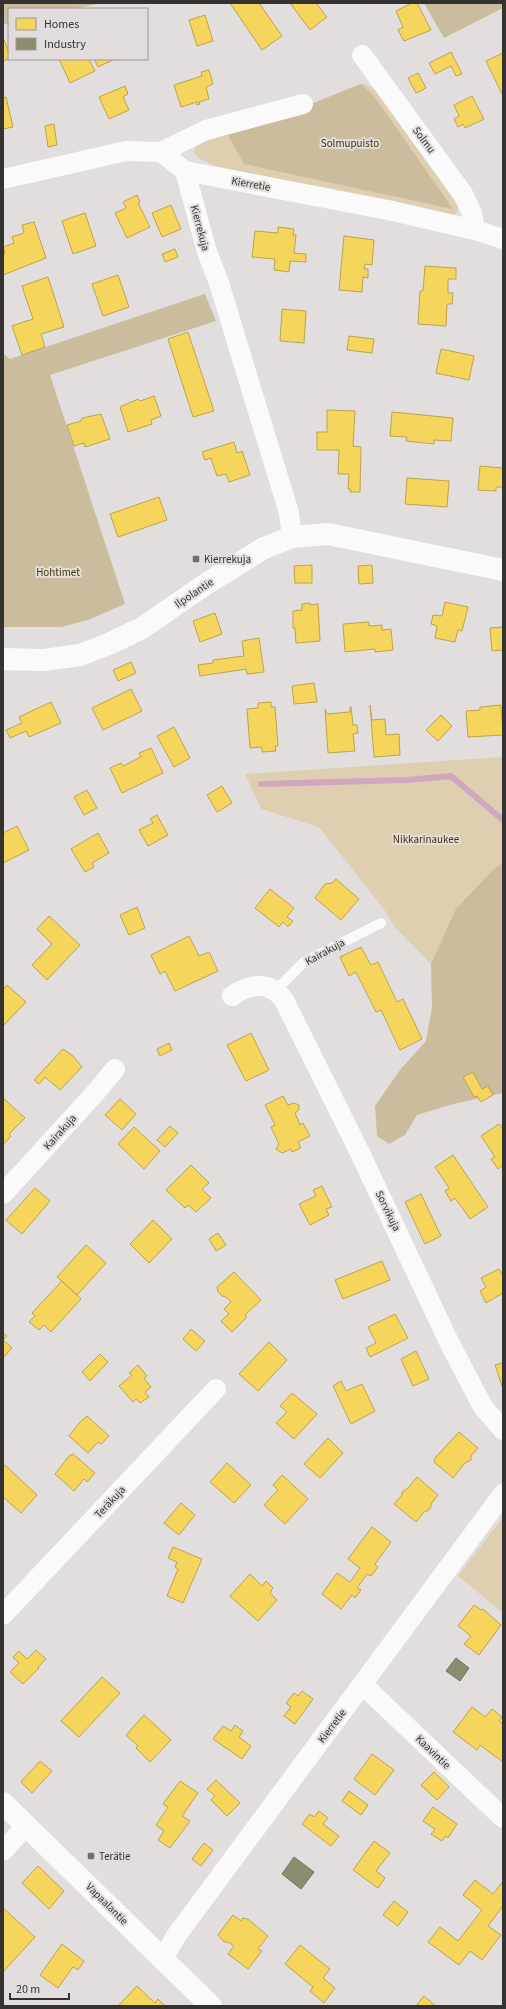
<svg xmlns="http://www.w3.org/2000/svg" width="506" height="2009" font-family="'Source Sans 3',sans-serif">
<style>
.green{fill:#ddcfaf}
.forest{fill:#cabc9c}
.homes{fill:#f6d55c;stroke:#bca44f}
.industry{fill:#8c8c6e;stroke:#72715c}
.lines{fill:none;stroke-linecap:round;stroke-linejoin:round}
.stream{stroke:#d0a7be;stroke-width:6}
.lane{stroke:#fafafa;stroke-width:10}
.street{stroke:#fafafa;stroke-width:20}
.secondary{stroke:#fafafa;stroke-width:22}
.poi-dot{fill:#716f6e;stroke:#e2dddc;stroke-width:1.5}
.labels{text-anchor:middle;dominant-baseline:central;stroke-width:4;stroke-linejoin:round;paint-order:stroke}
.street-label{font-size:11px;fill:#353332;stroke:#e2dddc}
.park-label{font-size:11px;fill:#463503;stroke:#e2dddc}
.poi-label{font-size:11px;fill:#353332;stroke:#e2dddc;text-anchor:start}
</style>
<rect width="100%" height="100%" fill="#e1dedd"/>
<path class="green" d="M363,83L375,90L458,206L457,212L454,216L215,166L198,158L194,152L196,146L202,142L306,112V106Z
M503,757V1049L431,964L394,926L386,912L319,827L261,809L245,774Z
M503,1517V1613L458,1576Z"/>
<path class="forest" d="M3,3H101L73,9H9V23L3,25Z
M424,3H503V8L444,38Z
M361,84L374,96L453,209L244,164L228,135L306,112V106Z
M205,294L216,321L50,375L125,604L88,620L61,627H3V353L10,359Z
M503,864V1093L453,1104L417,1115L405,1135L389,1144L377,1136L375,1106L400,1070L426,1041L432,1007L431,964L456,909L495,868Z"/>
<path class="homes" d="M230,3H259L282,36L262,50Z
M290,3H316L327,17L310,30Z
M412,3H417L431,30L404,41L398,30L403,27L396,11Z
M205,15L213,41L197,46L189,20Z
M3,37L9,53V59L3,61Z
M451,52L462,74L456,76L451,66L435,74L429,63Z
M503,53V96L486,61Z
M59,59H89L95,71L70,83Z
M94,59H115L98,67Z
M209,70L213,84L206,87L209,99L199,102L200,104L197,105V102L181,107L174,85L202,76L201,72Z
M418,73L426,88L416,93L408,78Z
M125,86L128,94L123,97L129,110L109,119L99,97Z
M472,96L484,119L465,128L463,124L458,127L454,119L459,116L454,105Z
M6,97L13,127L3,129V98Z
M54,124L57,145L48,147L45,126Z
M137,195L140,202L138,203L150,227L127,238L115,213L126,208L123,202Z
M171,205L181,229L162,237L152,213Z
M85,213L96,246L73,254L62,221Z
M34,222L46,258L3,275V255L5,254L3,247L14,243L12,237L24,233L22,225Z
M278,227L294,229L293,235H296L294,253L306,254V262L290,261L289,272L274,270L275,259L252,257L255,231L278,233Z
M344,236L374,240L372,265L365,264L364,269H368V278L363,277L362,292L339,290Z
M175,249L178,257L165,262L162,254Z
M425,266L456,268V279H448V293H453L452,304H447L446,326L418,324L420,291H423Z
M118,275L129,307L103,316L92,284Z
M48,277L64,327L41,334L45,347L22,355L12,326L33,319L22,286Z
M282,309L306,311L304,343L280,341Z
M188,332L214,411L193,417L168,339Z
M349,336L374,339L372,353L347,350Z
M441,349L474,356L469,380L436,373Z
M154,396L161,416L151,420L152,424L128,432L120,407L138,399L140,401Z
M327,410L355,411L353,446L361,447L360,492H350L351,489H348L349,474H338L339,450H317V432H327Z
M392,412L453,418L451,441L434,440V444L406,441L407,437L390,436Z
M101,414L110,439L85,447L84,443L74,446L67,425L81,421L82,418Z
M234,442L237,453L242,451L250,475L229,482L226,474L217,476L211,458L205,460L202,452Z
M480,466L503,468V487H496V491L478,490Z
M407,478L449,481L447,507L405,504Z
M159,497L167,520L118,537L110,514Z
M312,565V583H295L294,566Z
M372,565L373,583L359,584L358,566Z
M445,602L468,607L462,631L458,630L455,642L435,638L437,626L431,624L433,615L442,616Z
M310,603V605L318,604L320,641L296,643L295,628H293V611L302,610V604Z
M215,613L222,634L200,642L193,621Z
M369,622V626L382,625V630L391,629L393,650L375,652V649L345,652L343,624Z
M503,627V650L492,651L490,628Z
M259,638L264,672L247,674L246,669L200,676L198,665L213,663V660L244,656L242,641Z
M131,662L136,673L118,681L113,670Z
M314,683L317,702L294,704L292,686Z
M131,689L142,711L103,730L92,708Z
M51,702L61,723L29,737L26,731L10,738L6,730L22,723L19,717Z
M271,702V707H275L278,746H275L276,751L262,752V747L250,748L247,709L258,708V703Z
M370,705L372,720L385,719L386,735L399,734L400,755L374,757Z
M501,705L503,735L468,737L466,711L480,710V707Z
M350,707H351L353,725H357L358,733L353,734L355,751L328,753L325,709L327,714L350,712Z
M441,715L452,726L438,741L426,730Z
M174,727L190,758L174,767L157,736Z
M151,748L163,773L122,793L110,768L121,763L123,766L141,757L139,753Z
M222,786L232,803L217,812L207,795Z
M87,790L97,808L84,815L74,797Z
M157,815L168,835L148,846L139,830L153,823L150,819Z
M17,826L29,850L3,863V833Z
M98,833L109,853L92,863L94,867L85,872L71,849Z
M336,879L359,899L341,920L315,898L325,884L332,883Z
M270,889L294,908L287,917L293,921L288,927L283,922L279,927L255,908Z
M137,907L145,928L129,935L120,915Z
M49,916L80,945L47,980L32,965L52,944L37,929Z
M189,936L199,956L209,952L218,971L175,991L165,971L160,974L151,955Z
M361,947L371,965L378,962L397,1002L403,999L422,1039L400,1050L381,1010L376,1012L356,972L349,976L340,957Z
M7,985L26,1002L3,1026V990Z
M251,1033L269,1070L246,1081L227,1045Z
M169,1043L172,1050L160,1056L157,1049Z
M63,1049L73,1056L82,1067L60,1090L45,1077L39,1084L34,1080Z
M473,1072L482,1089L488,1086L493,1095L481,1102L477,1096L474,1097L463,1077Z
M283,1096L288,1105L294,1103L299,1105V1110L295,1113L300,1125L303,1123L310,1136L298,1142L301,1148L292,1152L291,1149L282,1153L276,1149L279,1144L271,1127L275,1125L265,1105Z
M3,1098L25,1118L9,1134L11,1136L3,1145Z
M120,1099L136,1114L122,1130L105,1115Z
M499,1124L503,1129V1168L502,1166L498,1169L491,1159L495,1157L481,1136Z
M170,1126L178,1133L165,1147L157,1140Z
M134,1127L160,1151L144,1169L118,1144Z
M453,1155L488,1207L470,1219L455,1198L451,1201L445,1191L449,1188L435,1167Z
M191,1165L209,1183L202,1189L211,1198L196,1212L188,1205L185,1208L166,1190Z
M322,1186L332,1207L326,1209L329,1215L310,1225L299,1204L316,1196L313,1190Z
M35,1188L50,1201L22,1234L6,1220Z
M421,1194L441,1236L425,1244L405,1202Z
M153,1220L172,1239L149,1263L130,1244Z
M218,1233L226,1245L216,1251L209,1239Z
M86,1245L106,1263L77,1295L57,1277Z
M382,1261L390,1280L343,1299L335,1280Z
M499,1269L503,1276V1293L486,1303L480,1291L486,1287L481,1278Z
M234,1272L261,1300L245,1315L247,1317L232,1332L221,1321L229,1314L224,1309L231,1302L226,1297L222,1296L218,1292L217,1287Z
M62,1281L81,1299L51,1332L44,1325L39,1330L29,1322L35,1316L32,1313Z
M395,1314L408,1338L370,1357L366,1348L376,1343L368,1327Z
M191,1329L205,1341L196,1351L183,1339Z
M3,1333L7,1336L3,1340L12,1348L3,1358Z
M269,1342L287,1360L258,1391L239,1374Z
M416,1351L429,1379L413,1386L401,1359Z
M100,1354L108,1362L90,1381L82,1372Z
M503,1363V1389L495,1365Z
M138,1365L147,1376L144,1378L151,1387L145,1392L149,1397L140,1403L136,1399L133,1402L119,1386L132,1375L129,1373Z
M341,1381L346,1391L362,1384L375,1411L351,1424L333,1386Z
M292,1393L317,1414L294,1439L276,1423L287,1412L280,1406Z
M87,1416L109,1436L101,1444L98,1442L88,1453L69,1436L80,1422Z
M459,1432L478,1448L471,1456V1460L465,1463L453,1478L434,1462L435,1458Z
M328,1438L343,1453L320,1478L304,1464Z
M73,1454L95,1473L87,1482L84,1479L74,1491L55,1474L69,1456Z
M227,1463L251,1485L234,1503L210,1482Z
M5,1465L37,1495L21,1513L3,1497V1467Z
M282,1475L308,1499L285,1524L264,1505L278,1490L273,1485Z
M417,1477L438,1495L431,1504V1507L428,1511H425L416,1522L394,1504L402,1495V1492L408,1488Z
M181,1503L195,1515L179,1535L164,1523Z
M372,1527L391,1542L375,1564L378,1567L371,1576L367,1574L357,1588L361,1590L355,1598L352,1595L341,1609L322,1594L337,1573L350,1582L360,1568L348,1559Z
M173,1547L202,1559L183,1603L167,1596L178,1569L175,1567L177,1562L168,1558Z
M250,1574L262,1586L266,1581L273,1588L270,1593L277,1600L258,1621L230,1596Z
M474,1605L481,1610L483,1609L501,1625L479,1655L464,1644L471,1636L458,1626Z
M36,1650L46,1659L38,1667L39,1668L23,1684L10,1672L19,1663L13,1657L19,1651L27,1659Z
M102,1677L120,1693L79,1737L61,1721Z
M302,1691L313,1699L295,1724L284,1716L291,1707L286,1703L294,1693L298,1696Z
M472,1707L485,1717L492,1709L502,1717L499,1721L503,1724V1762L480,1745L477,1750L453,1732Z
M144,1715L171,1740L150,1762L136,1748L138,1746L126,1735Z
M235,1725L243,1731L239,1737L251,1746L242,1759L213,1739L223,1726L231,1731Z
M372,1754L394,1770L375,1795L354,1779Z
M40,1761L52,1771L32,1793L21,1782Z
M434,1772L449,1787L437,1800L421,1785Z
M216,1780L240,1803L227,1816L211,1800L215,1796L207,1789Z
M180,1781L198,1793L182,1816L190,1821L170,1848L158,1840L164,1831L156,1825L168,1807L163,1804Z
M349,1791L368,1805L361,1815L342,1801Z
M433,1807L457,1824L448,1838L445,1836L442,1841L431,1834L435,1829L423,1821Z
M319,1811L328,1818L323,1824L339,1836L331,1846L302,1824L310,1814L314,1817Z
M374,1841L390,1853L376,1871L385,1878L378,1888L353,1870Z
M204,1843L213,1850L201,1866L192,1859Z
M38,1866L64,1891L49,1909L22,1883Z
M475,1880L493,1894L503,1881V1906L488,1926L501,1935L482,1960L470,1951L459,1965L428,1942L440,1927L458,1941L482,1910L463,1895Z
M394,1901L408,1912L398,1926L383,1915Z
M3,1908L35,1937L3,1972Z
M233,1915L241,1921L243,1918L248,1919L268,1936L258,1949L262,1951L248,1969L228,1954L234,1946L228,1942H224L218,1935Z
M62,1944L84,1961L78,1970L73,1967L58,1988L40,1975Z
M300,1945L330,1969L323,1978L335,1988L324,2003L310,1991L313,1987L285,1964Z
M137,1986L155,2003L158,1999L165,2006H120L119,2005Z
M424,1996L436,2006H416Z"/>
<path class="industry" d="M456,1658L469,1668L460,1681L446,1671Z
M294,1857L314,1872L301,1889L282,1874Z"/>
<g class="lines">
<path class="stream" d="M261,784L407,780L451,776L503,820"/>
<path class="lane" d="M275,991L304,962L381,923"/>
<path class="street" d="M362,55L463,194L472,213L475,230
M161,152L206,130L303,104
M185,171L207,252L219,283L289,513L292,537
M3,179L126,151L161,152L185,171L388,210L475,230L503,239
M232,996C249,984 270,980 284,1000L360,1153L449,1342L483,1407L503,1430
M3,1194L96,1092L115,1069
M3,1615L216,1389
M363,1685L503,1818
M3,1851L27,1825
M163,1959L176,1936L503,1494"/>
<path class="secondary" d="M3,659L44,660L80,655L111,643L142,628L206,584L264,548L292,537L328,534L503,570
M3,1803L211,2006"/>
</g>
<g class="poi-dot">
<rect x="192" y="555" width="8" height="8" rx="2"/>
<rect x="87" y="1852" width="8" height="8" rx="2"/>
</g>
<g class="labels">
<g class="street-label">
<text transform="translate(424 140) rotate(53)">Solmu</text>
<text transform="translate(251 184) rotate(10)">Kierretie</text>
<text transform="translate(200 228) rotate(75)">Kierrekuja</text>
<text transform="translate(194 593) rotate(-34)">Ilpolantie</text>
<text transform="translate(325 952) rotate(-29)">Kairakuja</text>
<text transform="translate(60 1132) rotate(-48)">Kairakuja</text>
<text transform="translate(388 1211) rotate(64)">Sorvikuja</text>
<text transform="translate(110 1502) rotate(-47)">Teräkuja</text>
<text transform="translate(332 1726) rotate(-53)">Kierretie</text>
<text transform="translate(433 1752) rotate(44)">Kaavintie</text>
<text transform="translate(107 1904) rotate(45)">Vapaalantie</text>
</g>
<g class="park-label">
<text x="350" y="143">Solmupuisto</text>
<text x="58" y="572">Hohtimet</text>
<text x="426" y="839">Nikkarinaukee</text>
</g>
<g class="poi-label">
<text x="204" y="559">Kierrekuja</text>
<text x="99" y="1856">Terätie</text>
</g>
</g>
<rect width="506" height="2009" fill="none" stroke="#353332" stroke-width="8"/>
<rect x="8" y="8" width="140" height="52" fill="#e2dddc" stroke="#9d9998"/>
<rect x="16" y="18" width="20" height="12" fill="#f6d55c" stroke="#9d9998"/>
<text x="44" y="28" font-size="12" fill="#353332">Homes</text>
<rect x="16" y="38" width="20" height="12" fill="#8c8c6e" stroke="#9d9998"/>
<text x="44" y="48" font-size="12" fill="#353332">Industry</text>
<path d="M10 1993v6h59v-6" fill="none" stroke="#353332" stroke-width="2"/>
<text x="16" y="1993" font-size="12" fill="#353332" stroke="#e2dddc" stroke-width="3" paint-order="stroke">20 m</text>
</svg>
